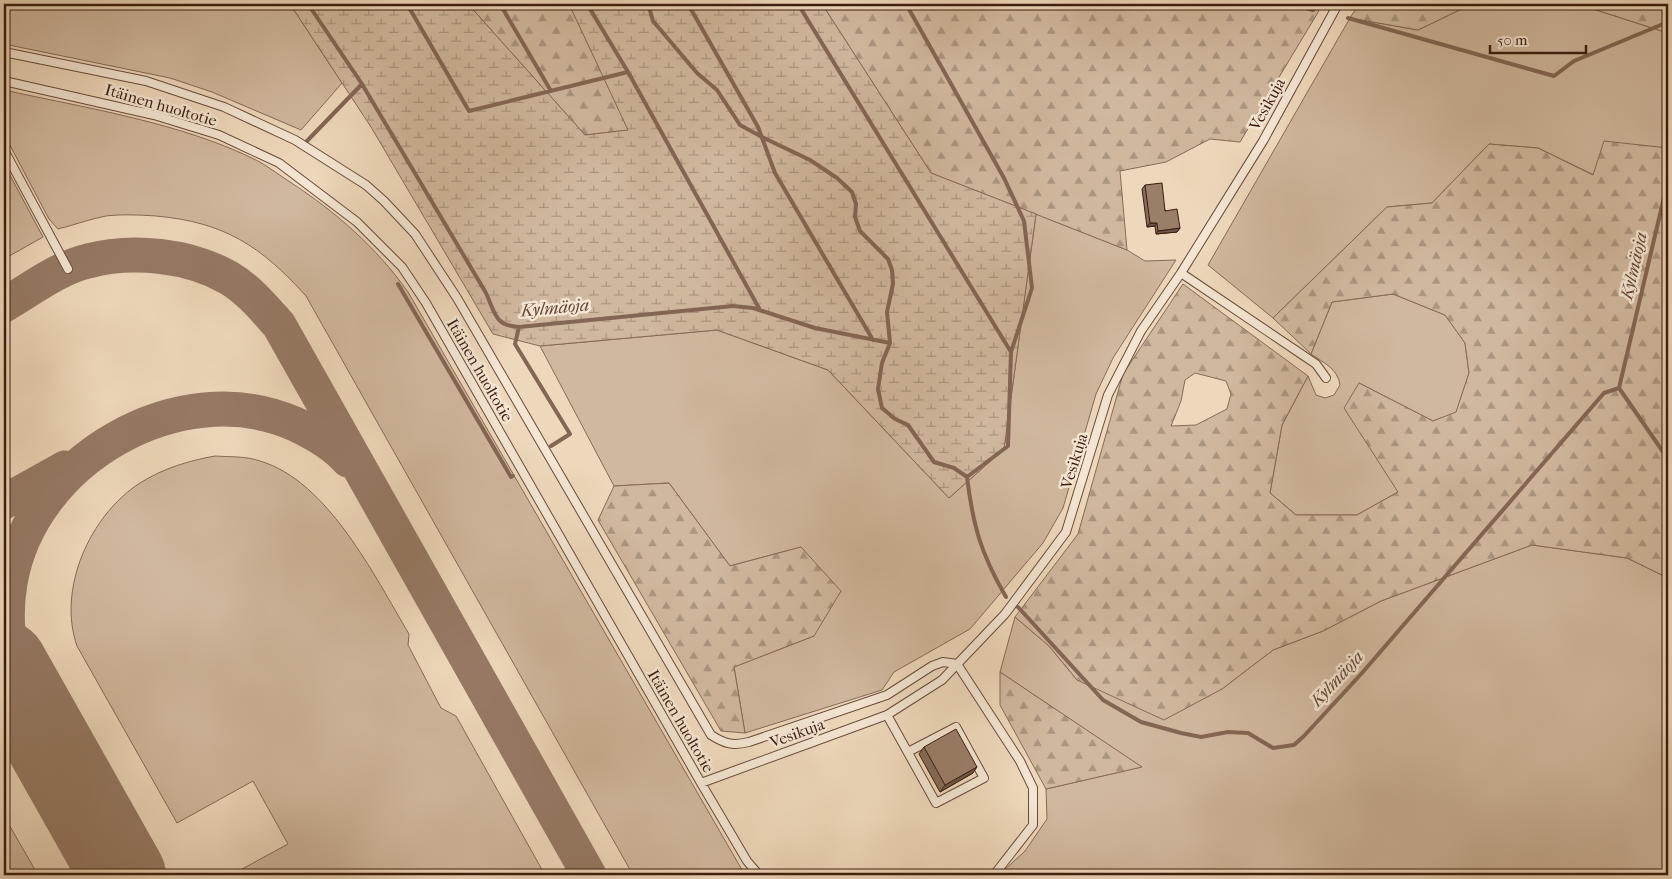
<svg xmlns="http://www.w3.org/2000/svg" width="1672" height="879" font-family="'IM FELL French Canon',serif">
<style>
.grass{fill:#d0b89e;stroke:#866a56}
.forest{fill:url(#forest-firs);stroke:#866a56;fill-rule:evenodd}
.wetland{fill:url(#wetland-marsh);stroke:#866a56}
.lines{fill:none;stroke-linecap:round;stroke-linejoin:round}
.stream{stroke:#836653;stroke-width:4}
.taxiway{stroke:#967a65;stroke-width:35}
.runway{stroke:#967a65;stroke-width:86}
.lane-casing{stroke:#694b3a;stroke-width:10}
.lane{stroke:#f4e6d3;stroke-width:8}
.wall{fill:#846c59;stroke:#3d1c0f}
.shaded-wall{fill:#6b5849;stroke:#3d1c0f}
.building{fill:#997e68;stroke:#3d1c0f}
.labels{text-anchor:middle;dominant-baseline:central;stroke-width:5;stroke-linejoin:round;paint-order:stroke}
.street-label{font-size:16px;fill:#3d1c0f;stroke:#f4e6d3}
.water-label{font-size:18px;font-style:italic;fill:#664737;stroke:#f4e6d3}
</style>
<defs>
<pattern id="forest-firs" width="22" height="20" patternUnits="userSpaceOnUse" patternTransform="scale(1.25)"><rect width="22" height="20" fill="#d0b89e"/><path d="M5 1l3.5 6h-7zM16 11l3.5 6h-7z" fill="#aa957f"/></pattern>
<pattern id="wetland-marsh" width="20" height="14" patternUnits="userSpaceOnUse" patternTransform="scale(1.25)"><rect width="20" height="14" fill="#d0b89e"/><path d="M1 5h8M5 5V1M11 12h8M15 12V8" fill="none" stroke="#aa957f"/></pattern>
</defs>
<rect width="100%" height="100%" fill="#eed8bb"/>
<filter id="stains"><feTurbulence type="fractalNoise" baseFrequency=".004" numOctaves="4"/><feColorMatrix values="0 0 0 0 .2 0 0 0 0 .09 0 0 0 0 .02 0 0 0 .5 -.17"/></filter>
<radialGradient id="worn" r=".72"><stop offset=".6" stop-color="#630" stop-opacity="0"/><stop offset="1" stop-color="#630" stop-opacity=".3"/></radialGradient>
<path class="grass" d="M4,4H290L342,83L301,130L212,92L170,78L4,44Z
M1472,4H1531L1593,9L1668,33V149L1594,175L1538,148L1489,144L1432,203L1387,207L1273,318L1208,265L1350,18L1418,30Z
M4,90C86,108 183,123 258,161C269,167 279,175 290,182C336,212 376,247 408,292L745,875H633L306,296C261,246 224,222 156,216C140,215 122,214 106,216C90,219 74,225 58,229L49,219L4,134Z
M4,164L43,237L4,259Z
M1036,214L1127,250L1145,261L1176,260L1113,358L1096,394L1063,508L1043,543L970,629L894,672L882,690L745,733L734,667L814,636L801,547L730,566L669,483L614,486L540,346L717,330L828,370L949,498L1004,449Z
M1393,294L1445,315L1465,343L1469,373L1456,413L1433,421L1359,383L1398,492L1357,515H1296L1270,493L1282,425L1308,376L1316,395L1325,398L1334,395L1340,385C1338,369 1324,363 1311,354L1332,302Z
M215,456C230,457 246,456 260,461C328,481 375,577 409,634L408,645L441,708L456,716L545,875H231L288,844L253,781L177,823L77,646C57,589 90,515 140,483C164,468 188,461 215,456Z
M1532,545L1627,558L1668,578V875H999L1025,851L1047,819L1046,789L1141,767L1000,672L1015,617L1049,646L1077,680L1222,689L1273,650L1323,631L1381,601Z
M4,816L38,875H4Z"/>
<path class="forest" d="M468,4H569L629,130L585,135Z
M822,4H1323L1240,142L1210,139L1166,162L1120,171L1127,250L931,173Z
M1359,4H1472L1418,30L1350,18Z
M1531,4H1668V33L1593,9Z
M1604,141L1668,148V578L1627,558L1532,545L1381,601L1323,631L1273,650L1222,689L1164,720L1077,680L1049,646L1015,617L1078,534L1123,374L1183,284L1308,376L1282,425L1270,493L1296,515H1357L1398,492L1344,408L1359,383L1433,421L1456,412L1469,373L1465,343L1445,315L1393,294L1332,302L1311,354L1273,318L1387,207L1432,203L1489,144L1538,148L1593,175ZM1195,373L1226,381L1231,394L1227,409L1196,425L1171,426L1181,401L1185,380Z
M669,483L730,566L801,547L841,591L814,636L734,667L745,733L721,731L598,520L614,486Z
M1000,672L1142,767L1046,789L1000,705Z"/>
<path class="wetland" d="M290,4H468L585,135L628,130L569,4H822L931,173L1036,214L1004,449L949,498L828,370L717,330L540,346L493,334L371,127Z"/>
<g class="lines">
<path class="stream" d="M308,4L362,84L486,293C495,313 495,326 519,327L733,306L753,308L815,328L890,343
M407,4L469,111L628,72L760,310
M500,4L551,91
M587,4L628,72
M648,4L653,21L697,73L717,90L740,125L762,137L810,160L837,178L852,192L856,204L855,217L860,231L888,259L892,270L893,284L887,312L890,343L882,363L878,389L882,408L895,419L908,425L934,462L954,468L967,477C973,526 981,554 1006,597
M688,4L758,127L775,173L873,340
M798,4L1011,352L1008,446L967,477
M906,4L1004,178L1024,221L1032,288L1011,352
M1291,4L1313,10
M1348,18L1554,76L1574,61L1668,22
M307,141L362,84
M1668,149L1666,159V189L1619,388L1668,459
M398,284L511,477L513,476
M519,327L515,344L570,434L551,446
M1018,607L1103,700L1141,722L1181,733L1201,737L1228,732L1248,733L1273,748L1294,745L1304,736L1362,673L1604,393L1619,388"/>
<path class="taxiway" d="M4,305C30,290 58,268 88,261C132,249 189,255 229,278C249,290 263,307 279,325L589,875
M4,502L65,468
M35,719C29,704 21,689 16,674C7,647 5,611 10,583C30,460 180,373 295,424C314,433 334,444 348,460"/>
<path class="runway" d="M4,664L123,875"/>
<g class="lane-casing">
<path id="lane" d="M4,52L146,81L224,107L295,140L366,185L384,201L415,234L457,298L711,735C725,744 733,746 749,742L887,695L932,666L943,662L957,664
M4,81L154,115L219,135L279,163L357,222L402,267L426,303L701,783L747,861L759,875
M4,150L68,269
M1181,273L1316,364L1326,378
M957,664L1020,761L1033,788V825L994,875
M887,715L936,803L984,778L956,727L908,752
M701,783L887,715L942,680L1005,614L1066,532L1108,395L1141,331L1181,273L1263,141L1338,4"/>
</g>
<use href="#lane" class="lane"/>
</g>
<path class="wall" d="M1145,185L1180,228L1177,232L1156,234L1155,226L1147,227L1142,189Z
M924,747L973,773L940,792L919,754Z"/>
<path class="shaded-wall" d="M1150,223H1157L1155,226L1147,227Z
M1180,228L1177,232L1156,234L1158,231Z
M977,767L973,773L940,792L945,785Z"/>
<path class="building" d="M1162,183L1165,211L1177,209L1180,228L1158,231L1157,223H1150L1145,185Z
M956,729L977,767L945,785L924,747Z"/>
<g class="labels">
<g class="street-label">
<text transform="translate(1267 104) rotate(-61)">Vesikuja</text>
<text transform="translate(161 105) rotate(16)">Itäinen huoltotie</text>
<text transform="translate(480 370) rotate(60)">Itäinen huoltotie</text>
<text transform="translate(1074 461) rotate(-73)">Vesikuja</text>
<text transform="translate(681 721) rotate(60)">Itäinen huoltotie</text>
<text transform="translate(797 733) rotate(-20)">Vesikuja</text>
</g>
<g class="water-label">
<text transform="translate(1634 266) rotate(-77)">Kylmäoja</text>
<text transform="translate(555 308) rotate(-5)">Kylmäoja</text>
<text transform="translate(1337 679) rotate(-47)">Kylmäoja</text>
</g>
</g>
<rect width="1672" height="879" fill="none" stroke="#eed8bb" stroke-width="20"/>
<rect x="5" y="5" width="1662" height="869" fill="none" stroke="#3d1c0f" stroke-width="2.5"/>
<rect x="10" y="10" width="1652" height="859" fill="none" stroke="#3d1c0f"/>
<path d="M1490 45v8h96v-8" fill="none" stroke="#3d1c0f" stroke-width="2.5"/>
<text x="1497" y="45" font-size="15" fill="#3d1c0f" stroke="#f4e6d3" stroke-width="4" paint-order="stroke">50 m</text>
<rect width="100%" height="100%" filter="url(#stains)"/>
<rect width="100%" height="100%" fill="url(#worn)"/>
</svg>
